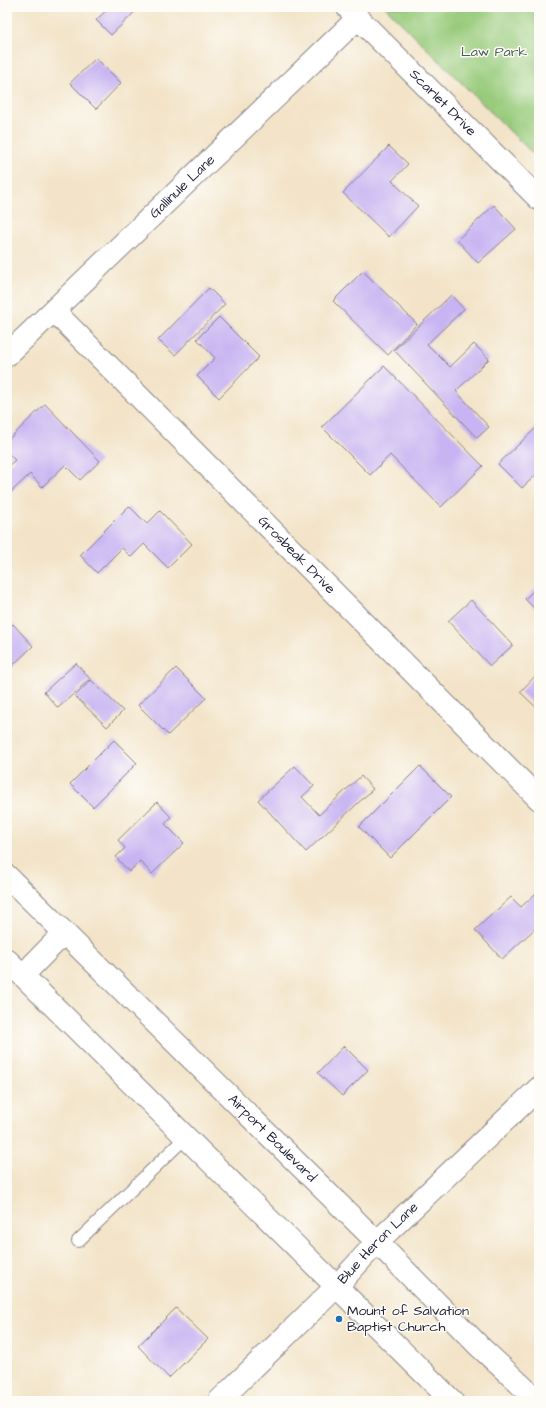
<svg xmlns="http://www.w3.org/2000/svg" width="546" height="1408" font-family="'Architects Daughter',sans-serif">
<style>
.green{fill:#98cb7c;stroke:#5d765c}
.building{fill:#c8b4f2}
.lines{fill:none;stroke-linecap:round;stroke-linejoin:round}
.service-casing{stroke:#8a8382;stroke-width:14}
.minor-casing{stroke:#8a8382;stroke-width:24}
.primary-casing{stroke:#8a8382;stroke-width:24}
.service{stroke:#fff;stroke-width:12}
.minor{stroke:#fff;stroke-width:22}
.primary{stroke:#fff;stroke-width:22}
.poi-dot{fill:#1f6fb2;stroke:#fdfcf7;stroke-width:1.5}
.labels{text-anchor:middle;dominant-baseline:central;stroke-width:3;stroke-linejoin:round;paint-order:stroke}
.park-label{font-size:14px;fill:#4b5d52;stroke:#fdfcf7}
.street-label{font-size:14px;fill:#22223b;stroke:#fdfcf7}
.poi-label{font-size:14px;fill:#22223b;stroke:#fdfcf7;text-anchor:start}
</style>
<rect width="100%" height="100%" fill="#fdfcf7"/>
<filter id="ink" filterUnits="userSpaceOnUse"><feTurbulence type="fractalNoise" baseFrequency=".025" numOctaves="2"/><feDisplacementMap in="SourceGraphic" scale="8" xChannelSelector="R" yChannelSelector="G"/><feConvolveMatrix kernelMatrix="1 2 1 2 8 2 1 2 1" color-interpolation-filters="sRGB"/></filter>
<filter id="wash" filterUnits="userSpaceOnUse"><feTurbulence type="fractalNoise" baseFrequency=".012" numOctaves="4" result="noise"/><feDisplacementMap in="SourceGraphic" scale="16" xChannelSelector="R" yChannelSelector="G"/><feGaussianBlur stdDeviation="0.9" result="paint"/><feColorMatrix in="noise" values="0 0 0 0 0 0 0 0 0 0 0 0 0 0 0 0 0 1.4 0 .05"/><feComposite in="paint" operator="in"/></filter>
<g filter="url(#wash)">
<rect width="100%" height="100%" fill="#f3e4c9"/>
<path class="green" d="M385,7H539V160Z"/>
<g id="blocks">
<path class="building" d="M110,7H140L111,35L96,20Z
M96,58L121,83L96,109L70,83Z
M389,146L408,164L392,181L418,206L389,237L343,193Z
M494,205L516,229L478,263L457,240Z
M363,271L417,324L388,355L333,301Z
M209,288L225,304L175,355L158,340Z
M451,295L464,309L427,344L450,367L474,344L489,359L456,391L489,427L477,438L394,350Z
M219,317L259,357L219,398L197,376L215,358L197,339Z
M384,366L483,466L441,507L390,455L370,475L322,427Z
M45,404L100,461L80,480L65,465L42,487L30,474L10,493L7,489V467L15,460L7,452V441Z
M539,425V472L522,488L498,464Z
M129,506L147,524L160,511L192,544L168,568L144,544L131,557L122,548L97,573L80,555Z
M539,585V613L525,599Z
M471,600L513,645L490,666L448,621Z
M13,624L33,646L7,671V630Z
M76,663L90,679L58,708L44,692Z
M176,668L206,698L168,735L138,705Z
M539,672V710L520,692Z
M91,680L123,711L107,727L75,696Z
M114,740L137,763L93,807L70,784Z
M295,766L314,786L302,797L319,815L361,776L373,789L306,852L258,800Z
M420,766L451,797L390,858L359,827Z
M157,802L171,817L165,824L184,843L152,874L140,861L129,872L116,857L125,848L118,840Z
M535,894L539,898V925L502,959L475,930L511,897L521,907Z
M344,1046L368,1070L342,1096L318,1073Z
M176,1308L208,1339L169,1378L138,1346Z"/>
</g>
</g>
<g filter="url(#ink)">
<use href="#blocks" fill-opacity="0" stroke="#8a8382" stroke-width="1"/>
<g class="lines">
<g class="service-casing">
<path id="service" d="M78,1241L186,1137"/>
</g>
<g class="minor-casing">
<g id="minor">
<path id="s1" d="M348,8L539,199"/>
<path id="s2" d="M54,311L539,799"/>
<path id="s3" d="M7,355L358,18"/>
<path id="s4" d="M219,1401L337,1286L377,1242L539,1088"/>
</g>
</g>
<g class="primary-casing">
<g id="primary">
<path id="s5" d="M7,876L377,1242L479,1346L538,1401"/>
<path d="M7,960L452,1401"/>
<path d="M23,975L64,933"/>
</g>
</g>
<use href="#service" class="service"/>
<use href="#minor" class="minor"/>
<use href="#primary" class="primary"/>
</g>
</g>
<circle class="poi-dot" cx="339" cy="1319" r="4"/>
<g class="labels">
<g class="park-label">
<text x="494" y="52">Law Park</text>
</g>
<g class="street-label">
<text stroke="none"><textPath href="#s1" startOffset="134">Scarlet Drive</textPath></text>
<text stroke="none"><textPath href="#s3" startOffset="243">Gallinule Lane</textPath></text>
<text stroke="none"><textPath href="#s2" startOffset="344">Grosbeak Drive</textPath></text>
<text stroke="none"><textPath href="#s5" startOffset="373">Airport Boulevard</textPath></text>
<text stroke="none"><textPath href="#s4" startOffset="224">Blue Heron Lane</textPath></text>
</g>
<g class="poi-label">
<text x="347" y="1311">Mount of Salvation<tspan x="347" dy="16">Baptist Church</tspan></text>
</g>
</g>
<rect width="546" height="1408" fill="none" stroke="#fdfcf7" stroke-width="24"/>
</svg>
